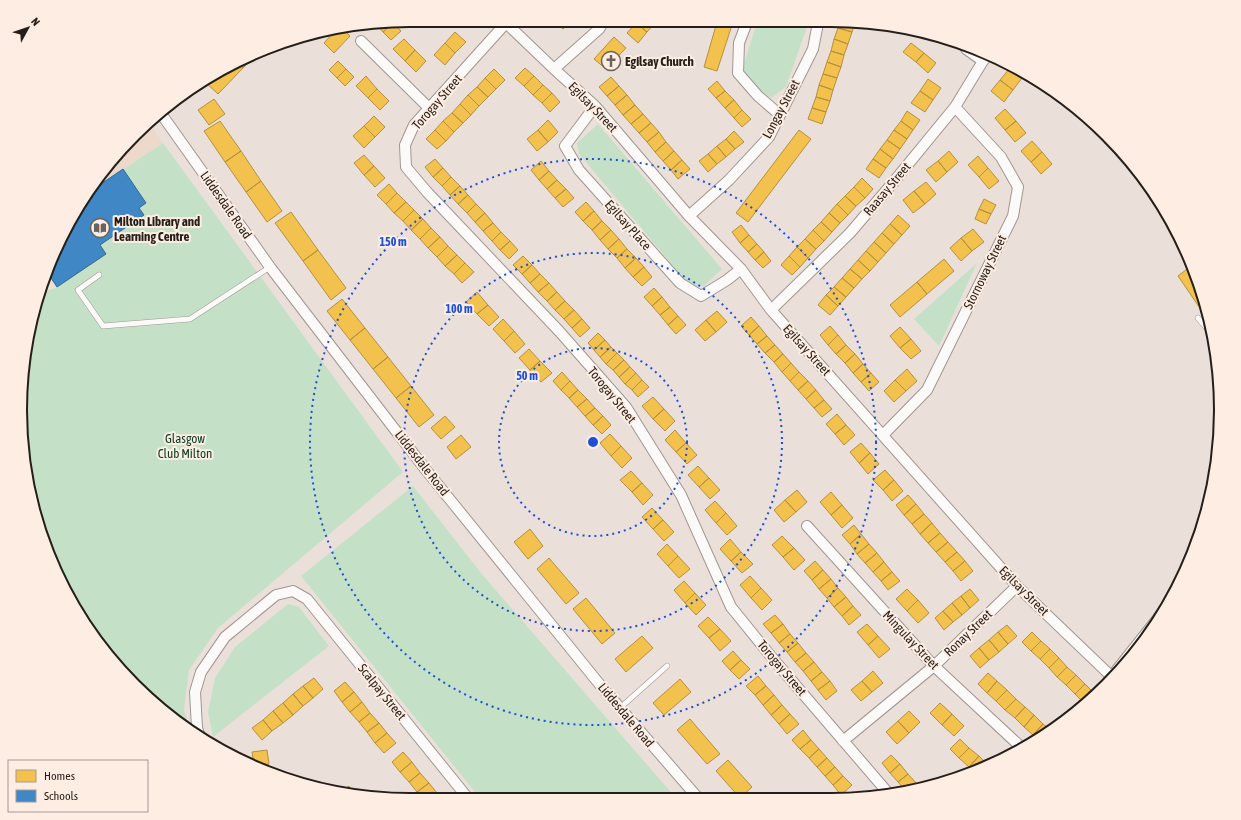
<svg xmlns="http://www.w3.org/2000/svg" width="1241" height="820" font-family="'Asap Condensed',sans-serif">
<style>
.built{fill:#edd9cc}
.green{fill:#c4e1c7}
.homes{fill:#f2c14e;stroke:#b4903e}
.schools{fill:#3f88c5;stroke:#376891}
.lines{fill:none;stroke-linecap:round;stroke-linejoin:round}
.lane-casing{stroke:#9f9691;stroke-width:6}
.street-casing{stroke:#9f9691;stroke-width:12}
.lane{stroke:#fcfaf9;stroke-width:5}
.street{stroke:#fcfaf9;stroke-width:10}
.ring{fill:none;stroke:#1d4ed8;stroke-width:2;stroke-dasharray:2 4}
.labels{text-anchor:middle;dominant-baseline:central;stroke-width:4;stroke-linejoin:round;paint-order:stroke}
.poi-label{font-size:13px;font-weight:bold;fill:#251e19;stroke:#fdede2;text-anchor:start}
.street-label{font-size:13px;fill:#251e19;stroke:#fdede2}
.park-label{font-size:13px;fill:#0b4125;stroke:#fdede2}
.rim{fill:none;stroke:#251e19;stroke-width:2}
.centre{fill:#1d4ed8;stroke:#fdede2;stroke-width:2}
.ring-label{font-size:12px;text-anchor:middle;font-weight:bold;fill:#1d4ed8;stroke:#fdede2;stroke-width:4;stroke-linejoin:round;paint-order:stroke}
</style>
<rect width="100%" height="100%" fill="#ebe0d9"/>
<path class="built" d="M151,125L163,143L89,192L101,172Z"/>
<path class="green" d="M757,22L806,23L807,27L786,87L771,98L759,90L742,70Z
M598,124L722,269L704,286H690L579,154L577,143Z
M163,143L403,472L218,628L189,670L184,710L189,727L153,703L72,605L50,559L28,486L21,384L42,293L57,287L47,272L50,261L89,192Z
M977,263L939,346L914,319Z
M413,486L481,573L676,798L479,797L301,576Z
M288,604L299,607L329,646L213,737L208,712L215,678L235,647Z"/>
<path class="homes" d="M554,21H571L563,29Z
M637,22H656L647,32L636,23Z
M717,22H733L717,71L704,67Z
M392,23L383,32L377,25Z
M393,23L401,31L391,40L383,32Z
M636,23L647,32L638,43L627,33Z
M839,23H855L852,32L838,28Z
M838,28L852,32L848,44L834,39Z
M345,31L350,36L334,53L324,43L333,33Z
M455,32L466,42L455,53L445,43Z
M614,37L626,48L606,69L594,59Z
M404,39L415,50L405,61L393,49Z
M834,39L848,44L844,55L831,51Z
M445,43L455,53L445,65L434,55Z
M911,43L924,53L916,62L903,52Z
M415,50L426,61L416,72L405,61Z
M831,51L844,55L841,67L827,62Z
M924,53L936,63L928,73L916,62Z
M256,55L243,68L239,63Z
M338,61L346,69L337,78L329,70Z
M827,62L841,67L837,78L823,74Z
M239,63L243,68L218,94L204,81Z
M525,68L534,76L524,86L515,78Z
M1010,68L1022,78L1013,90L1000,80Z
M346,69L354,77L345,86L337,78Z
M494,69L505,80L496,89L485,78Z
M823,74L837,78L833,90L819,85Z
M366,76L377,89L368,98L356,86Z
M534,76L543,85L533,95L524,86Z
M611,77L619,86L607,96L599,87Z
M485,78L496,89L488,97L477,87Z
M928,79L941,88L933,100L920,91Z
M1000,80L1013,90L1004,102L991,91Z
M717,81L725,91L716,98L708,89Z
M543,85L552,93L542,103L533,95Z
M819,85L833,90L830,101L816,97Z
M619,86L627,95L615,105L607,96Z
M477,87L488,97L479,106L468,95Z
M377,89L389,101L380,110L368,98Z
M725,91L734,100L725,108L716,98Z
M920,91L933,100L925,112L911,103Z
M552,93L560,102L550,112L542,103Z
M468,95L479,106L471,115L460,104Z
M627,95L635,105L623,115L615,105Z
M816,97L830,101L826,112L812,108Z
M214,99L225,114L209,125L198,110Z
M734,100L742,110L734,118L725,108Z
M460,104L471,115L463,123L452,113Z
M635,105L643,114L631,124L623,115Z
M812,108L826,112L822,124L808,119Z
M1005,109L1016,121L1005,130L995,118Z
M742,110L751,119L742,127L734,118Z
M907,111L920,120L913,130L901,121Z
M452,113L463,123L454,132L443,121Z
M643,114L651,123L639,133L631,124Z
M374,116L385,127L375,137L364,126Z
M548,120L558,132L548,142L538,130Z
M220,121L241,151L225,162L204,131Z
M443,121L454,132L446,141L435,130Z
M901,121L913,130L907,139L894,130Z
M1016,121L1026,133L1015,142L1005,130Z
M651,123L659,132L647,142L639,133Z
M364,126L375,137L364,148L353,136Z
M435,130L446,141L437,149L426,139Z
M538,130L548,142L537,151L527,139Z
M799,130L811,139L748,222L736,213Z
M894,130L907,139L900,149L887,140Z
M734,131L744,142L735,149L726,139Z
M659,132L666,142L655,152L647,142Z
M726,139L735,149L726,157L717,146Z
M887,140L900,149L893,159L880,149Z
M1032,141L1042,152L1031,162L1021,151Z
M666,142L674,151L663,161L655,152Z
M717,146L726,157L717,164L708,154Z
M880,149L893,159L886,168L873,159Z
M241,151L261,181L246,192L225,162Z
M674,151L682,160L671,170L663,161Z
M949,151L958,162L947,172L938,161Z
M1042,152L1052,164L1041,174L1031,162Z
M708,154L717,164L708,172L699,161Z
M364,155L374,166L364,175L354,163Z
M978,156L988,168L979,177L968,165Z
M435,159L443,168L433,177L425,167Z
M873,159L886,168L879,178L866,169Z
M682,160L690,169L678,179L671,170Z
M541,161L549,171L539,180L531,170Z
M938,161L947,172L936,182L926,170Z
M374,166L385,178L375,187L364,175Z
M443,168L451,177L442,186L433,177Z
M988,168L999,181L989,189L979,177Z
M549,171L557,180L547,189L539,180Z
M451,177L460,186L450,195L442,186Z
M862,178L873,189L865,198L854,187Z
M557,180L566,189L555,198L547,189Z
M261,181L282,211L267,222L246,192Z
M926,182L936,194L925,204L914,191Z
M389,184L397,193L386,204L377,195Z
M460,186L468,195L458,204L450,195Z
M854,187L865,198L856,206L845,196Z
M566,189L574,198L563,207L555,198Z
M914,191L925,204L913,213L903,200Z
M397,193L406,202L394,213L386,204Z
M468,195L476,204L467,213L458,204Z
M845,196L856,206L848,215L837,204Z
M984,199L996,205L991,214L979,209Z
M406,202L414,210L403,221L394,213Z
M586,202L594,211L583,221L575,212Z
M476,204L485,213L475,222L467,213Z
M837,204L848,215L840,223L829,213Z
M979,209L991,214L986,224L975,219Z
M414,210L423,219L411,230L403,221Z
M594,211L602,221L592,230L583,221Z
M291,212L318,250L303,261L275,223Z
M485,213L493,223L483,231L475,222Z
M829,213L840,223L832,232L821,222Z
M898,215L910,226L902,235L890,224Z
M423,219L431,228L420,239L411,230Z
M602,221L611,230L600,240L592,230Z
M821,222L832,232L824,241L813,230Z
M493,223L501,232L492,241L483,231Z
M890,224L902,235L894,244L882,233Z
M741,225L749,235L740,243L732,232Z
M431,228L440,237L428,248L420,239Z
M973,229L984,242L972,251L961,238Z
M611,230L619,239L608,249L600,240Z
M813,230L824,241L816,249L805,239Z
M501,232L510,241L500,250L492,241Z
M882,233L894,244L886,253L874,242Z
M749,235L757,244L748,252L740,243Z
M440,237L448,246L437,257L428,248Z
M961,238L972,251L961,261L950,248Z
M619,239L627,249L617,258L608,249Z
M805,239L816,249L808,258L797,247Z
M510,241L518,250L509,259L500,250Z
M874,242L886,253L878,262L866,251Z
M757,244L764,252L755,260L748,252Z
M448,246L457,255L445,266L437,257Z
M797,247L808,258L800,267L789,256Z
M627,249L636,258L625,268L617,258Z
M318,250L346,288L331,300L303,261Z
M866,251L878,262L870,271L858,260Z
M764,252L771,261L763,268L755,260Z
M457,255L465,263L454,274L445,266Z
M523,256L532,265L522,274L513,265Z
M789,256L800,267L792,275L781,265Z
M636,258L644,267L633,277L625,268Z
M944,259L954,271L927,294L917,282Z
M858,260L870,271L862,279L850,269Z
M465,263L474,272L462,283L454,274Z
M532,265L540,274L530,283L522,274Z
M1191,266L1208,309L1209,316L1206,317L1178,276Z
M644,267L652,277L642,286L633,277Z
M850,269L862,279L854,288L842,278Z
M540,274L549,283L538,292L530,283Z
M842,278L854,288L846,297L834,287Z
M917,282L927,294L900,317L890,305Z
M549,283L557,292L547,301L538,292Z
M834,287L846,297L838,306L826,295Z
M654,288L662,297L652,306L644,297Z
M477,292L488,305L477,314L466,302Z
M557,292L565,301L555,310L547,301Z
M826,295L838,306L830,315L818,305Z
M662,297L670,307L660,315L652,306Z
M342,299L365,328L350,340L327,311Z
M565,301L574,310L564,319L555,310Z
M488,305L499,317L489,326L477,314Z
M670,307L678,316L668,325L660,315Z
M574,310L582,319L572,328L564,319Z
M717,311L727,322L716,332L706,320Z
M678,316L686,325L676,334L668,325Z
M751,317L759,326L749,335L741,326Z
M503,319L514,331L504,341L493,329Z
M582,319L590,328L580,337L572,328Z
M706,320L716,332L705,341L695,330Z
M759,326L767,336L757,344L749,335Z
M830,326L838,335L828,345L820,335Z
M900,327L911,339L900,348L890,336Z
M365,328L388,357L373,369L350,340Z
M514,331L525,344L515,353L504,341Z
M598,333L605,340L594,350L588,343Z
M838,335L846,345L836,354L828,345Z
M767,336L775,345L765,353L757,344Z
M911,339L921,351L911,359L900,348Z
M605,340L611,347L600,357L594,350Z
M775,345L783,354L774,362L765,353Z
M846,345L855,354L845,363L836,354Z
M611,347L617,353L606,364L600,357Z
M529,349L540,361L530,370L519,358Z
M617,353L624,360L613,370L606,364Z
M783,354L791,363L782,372L774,362Z
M855,354L863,364L853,373L845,363Z
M388,357L411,386L396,398L373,369Z
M624,360L630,367L619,377L613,370Z
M540,361L552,373L541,382L530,370Z
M791,363L799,372L790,381L782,372Z
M863,364L871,373L861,382L853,373Z
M630,367L636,373L625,384L619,377Z
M907,369L917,381L906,391L895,380Z
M562,372L570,381L561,390L553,381Z
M799,372L808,381L798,390L790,381Z
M636,373L642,380L632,390L625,384Z
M871,373L879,382L869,391L861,382Z
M642,380L649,387L638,397L632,390Z
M895,380L906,391L894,402L884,391Z
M570,381L578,390L569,398L561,390Z
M808,381L816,390L806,399L798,390Z
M411,386L434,415L419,427L396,398Z
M578,390L587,399L577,407L569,398Z
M816,390L824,400L814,408L806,399Z
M653,397L664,409L653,419L642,406Z
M587,399L595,408L585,416L577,407Z
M824,400L832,409L822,417L814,408Z
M595,408L603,416L593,425L585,416Z
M664,409L675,421L665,431L653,419Z
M837,414L846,425L835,434L826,424Z
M445,416L455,427L441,439L431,428Z
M603,416L611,425L602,434L593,425Z
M846,425L855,435L844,445L835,434Z
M675,430L686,443L676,452L665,440Z
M610,434L621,446L611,456L600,443Z
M461,435L471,447L456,459L447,447Z
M686,443L697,455L687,464L676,452Z
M861,443L870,453L859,463L850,452Z
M621,446L632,458L622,468L611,456Z
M870,453L879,464L868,474L859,463Z
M698,466L709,478L699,487L688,475Z
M885,470L894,480L883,490L873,480Z
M631,471L642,483L632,492L620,480Z
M709,478L720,490L710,499L699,487Z
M894,480L903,491L892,501L883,490Z
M642,483L653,495L643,505L632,492Z
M797,490L807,502L796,512L785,500Z
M831,492L842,505L831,515L820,502Z
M908,495L916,504L904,515L896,505Z
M785,500L796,512L784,522L774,510Z
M715,501L726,513L716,523L705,510Z
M916,504L924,514L912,524L904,515Z
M842,505L853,518L842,528L831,515Z
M652,508L663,520L653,529L642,517Z
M726,513L737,526L727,535L716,523Z
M924,514L932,523L920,534L912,524Z
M663,520L674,532L664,541L653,529Z
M932,523L940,533L928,543L920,534Z
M854,525L861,534L850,544L842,535Z
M530,529L543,546L528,559L514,542Z
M940,533L948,542L936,552L928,543Z
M861,534L869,544L857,554L850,544Z
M782,536L794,548L783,557L772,545Z
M730,539L741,552L731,561L720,549Z
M948,542L957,552L945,562L936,552Z
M667,544L678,556L668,566L657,554Z
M869,544L877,553L865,563L857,554Z
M794,548L805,560L794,570L783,557Z
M741,552L753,564L742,573L731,561Z
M957,552L965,561L953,571L945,562Z
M877,553L884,562L873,572L865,563Z
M678,556L690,569L679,578L668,566Z
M549,558L579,593L566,604L537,569Z
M815,561L823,570L812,580L804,571Z
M965,561L973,571L961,581L953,571Z
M884,562L892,572L881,581L873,572Z
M823,570L831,579L819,589L812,580Z
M892,572L900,581L888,590L881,581Z
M750,576L761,588L751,598L740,585Z
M831,579L838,588L827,598L819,589Z
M684,581L695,593L685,603L674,590Z
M761,588L772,600L762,610L751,598Z
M838,588L846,597L834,607L827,598Z
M907,589L918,600L907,611L896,599Z
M970,589L979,600L970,608L961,596Z
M695,593L706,605L696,615L685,603Z
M961,596L970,608L962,615L952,603Z
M846,597L853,606L842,616L834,607Z
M586,598L615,633L602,644L573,609Z
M918,600L929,613L918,623L907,611Z
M952,603L962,615L953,622L943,611Z
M853,606L861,615L849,625L842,616Z
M943,611L953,622L944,630L935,618Z
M775,615L783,624L771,633L763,624Z
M708,617L720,629L709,638L698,626Z
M783,624L790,634L779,643L771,633Z
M867,624L878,636L868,645L857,632Z
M1007,625L1017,636L1008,644L998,632Z
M720,629L731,641L720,651L709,638Z
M998,632L1008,644L999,652L989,640Z
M1032,632L1041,641L1031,651L1022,642Z
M790,634L798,643L787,652L779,643Z
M642,636L653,648L626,672L615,659Z
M878,636L890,649L879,658L868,645Z
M989,640L999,652L989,660L979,648Z
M1041,641L1050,649L1040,659L1031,651Z
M798,643L806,653L795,662L787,652Z
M979,648L989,660L980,668L970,656Z
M1050,649L1059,658L1049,668L1040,659Z
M733,651L741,660L730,670L722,661Z
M806,653L814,662L803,671L795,662Z
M1059,658L1067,667L1057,677L1049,668Z
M741,660L750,669L739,679L730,670Z
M814,662L822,672L811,681L803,671Z
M1067,667L1076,675L1066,685L1057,677Z
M873,671L883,683L872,692L862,681Z
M822,672L830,681L818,690L811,681Z
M988,673L997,681L987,693L978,684Z
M1076,675L1085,684L1075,694L1066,685Z
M758,676L766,686L755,695L746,686Z
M314,678L323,689L313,698L303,686Z
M680,679L691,692L664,715L653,703Z
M830,681L837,691L826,700L818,690Z
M862,681L872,692L861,701L851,690Z
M997,681L1007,690L996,701L987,693Z
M345,682L354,692L342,702L334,691Z
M1085,684L1093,692L1083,702L1075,694Z
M303,686L313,698L303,706L293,694Z
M766,686L774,695L763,705L755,695Z
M1007,690L1016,699L1005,710L996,701Z
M354,692L362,702L350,712L342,702Z
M293,694L303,706L293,715L283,703Z
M774,695L782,705L771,715L763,705Z
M1016,699L1025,707L1015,718L1005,710Z
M362,702L370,713L359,722L350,712Z
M283,703L293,715L283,723L273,711Z
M940,703L952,714L942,725L930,713Z
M782,705L790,714L779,724L771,715Z
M1025,707L1034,715L1024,727L1015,718Z
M273,711L283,723L272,731L263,720Z
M909,711L920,722L909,733L898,721Z
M370,713L379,723L367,732L359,722Z
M790,714L799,724L787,734L779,724Z
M952,714L964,726L954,736L942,725Z
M1034,715L1043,724L1033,735L1024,727Z
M690,719L720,754L707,764L677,730Z
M263,720L272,731L262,740L252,728Z
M898,721L909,733L897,744L886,732Z
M379,723L387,733L375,743L367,732Z
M1043,724L1051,730L1037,739L1033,735Z
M803,730L811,740L800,749L792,740Z
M387,733L396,743L384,753L375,743Z
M960,739L969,748L959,758L950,749Z
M811,740L819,749L809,758L800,749Z
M969,748L979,756L969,767L959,758Z
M819,749L827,758L817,767L809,758Z
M267,750L269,764L257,766L254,765L252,752Z
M403,752L412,762L400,772L392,762Z
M891,755L900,764L890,773L882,763Z
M979,756L988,765L973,771L969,767Z
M827,758L835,767L825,776L817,767Z
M728,760L752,787L740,798L716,771Z
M412,762L420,773L409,782L400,772Z
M900,764L908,774L898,782L890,773Z
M835,767L843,776L833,785L825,776Z
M420,773L429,783L417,792L409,782Z
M908,774L916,783L906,791L898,782Z
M843,776L852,785L841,795L833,785Z
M429,783L437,793L432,797H421L417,792Z
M916,783L921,789L908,791Z
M349,786L354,795L341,791Z"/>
<path class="schools" d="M123,169L146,203L139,208L144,215L100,245L106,254L57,287L47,272L50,261L89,192Z"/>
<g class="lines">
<g class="lane-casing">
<path id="lane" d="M99,275L78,290L103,326L190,319L270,267
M1198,318L1212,334
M620,708L667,666"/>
</g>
<g class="street-casing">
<path id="street" d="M504,21L554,69L595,106L689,216L741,269L771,310L1017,586L1113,678
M747,22L739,43L738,73L758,96L780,115
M506,23L414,125L405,145L406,167L427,192L559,331L626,407L681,495L731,607L774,660L889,794
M361,41L430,109
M966,49L983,61
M554,69L599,29L604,21
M595,106L565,146L579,170L680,283L701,296L727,280L741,269
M162,115L270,267L426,470L601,686L698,798
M689,216L729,180L769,137L813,49L818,23
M771,310L850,233L891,185L955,107L983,61L988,55
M883,435L927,390L1013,216L1018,187L1001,157L955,107
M807,526L934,666L1022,748
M1112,676L1170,603
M199,734L197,728L195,692L201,672L225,637L276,595L293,591L307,599L467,797
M843,741L934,666L1017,586"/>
</g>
<use href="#lane" class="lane"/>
<use href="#street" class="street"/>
</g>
<g class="ring">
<circle cx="593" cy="442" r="94"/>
<circle cx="593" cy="442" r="189"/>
<circle cx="593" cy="442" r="283"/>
</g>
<defs>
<g id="church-ring" transform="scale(1)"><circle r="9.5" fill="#fdede2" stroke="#6a625c" stroke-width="1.5"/><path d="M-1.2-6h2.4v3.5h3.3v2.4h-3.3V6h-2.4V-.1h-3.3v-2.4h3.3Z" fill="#6a625c"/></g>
<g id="library-ring" transform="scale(1)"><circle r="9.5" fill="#fdede2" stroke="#6a625c" stroke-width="1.5"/><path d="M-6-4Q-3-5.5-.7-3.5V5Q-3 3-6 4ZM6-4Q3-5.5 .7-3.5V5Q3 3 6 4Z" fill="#6a625c"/></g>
</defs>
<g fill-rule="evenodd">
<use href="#church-ring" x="611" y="61"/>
<use href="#library-ring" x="100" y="228"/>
</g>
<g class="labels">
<g class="poi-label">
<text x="625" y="61">Egilsay Church</text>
<text x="114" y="221">Milton Library and<tspan x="114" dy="15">Learning Centre</tspan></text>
</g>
<g class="street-label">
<text transform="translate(437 102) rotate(-49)">Torogay Street</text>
<text transform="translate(593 107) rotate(46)">Egilsay Street</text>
<text transform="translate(781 109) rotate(-62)">Longay Street</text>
<text transform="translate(887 189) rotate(-50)">Raasay Street</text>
<text transform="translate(226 205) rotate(55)">Liddesdale Road</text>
<text transform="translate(628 225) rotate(48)">Egilsay Place</text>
<text transform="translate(985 272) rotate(-64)">Stornoway Street</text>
<text transform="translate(807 350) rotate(48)">Egilsay Street</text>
<text transform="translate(612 395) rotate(51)">Torogay Street</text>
<text transform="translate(422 463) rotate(52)">Liddesdale Road</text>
<text transform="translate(1024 591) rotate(45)">Egilsay Street</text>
<text transform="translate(968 633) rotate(-44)">Ronay Street</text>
<text transform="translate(911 640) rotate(47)">Mingulay Street</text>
<text transform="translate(782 668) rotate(50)">Torogay Street</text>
<text transform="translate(382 692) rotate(51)">Scalpay Street</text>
<text transform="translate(626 715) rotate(50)">Liddesdale Road</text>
</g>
<g class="park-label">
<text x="185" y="438">Glasgow<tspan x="185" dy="15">Club Milton</tspan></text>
</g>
</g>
<path d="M0 0H1241V820H0ZM410 27H831A383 383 0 0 1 1214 410V410A383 383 0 0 1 831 793H410A383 383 0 0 1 27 410V410A383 383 0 0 1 410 27Z" fill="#fdede2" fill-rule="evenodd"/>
<path class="rim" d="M410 27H831A383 383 0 0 1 1214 410V410A383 383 0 0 1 831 793H410A383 383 0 0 1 27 410V410A383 383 0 0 1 410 27Z"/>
<circle cx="593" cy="442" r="6" class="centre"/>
<g class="ring-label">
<text x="393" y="246">150 m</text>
<text x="459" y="313">100 m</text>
<text x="527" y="380">50 m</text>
</g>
<rect x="8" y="760" width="140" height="52" fill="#fdede2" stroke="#a79a92"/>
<rect x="16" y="770" width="20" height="12" fill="#f2c14e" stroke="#a79a92"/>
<text x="44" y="780" font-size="12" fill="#251e19">Homes</text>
<rect x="16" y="790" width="20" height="12" fill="#3f88c5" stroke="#a79a92"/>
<text x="44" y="800" font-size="12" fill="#251e19">Schools</text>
<g transform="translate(28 28) rotate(50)" stroke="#fdede2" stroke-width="3" paint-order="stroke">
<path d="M0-3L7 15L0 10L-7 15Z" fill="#251e19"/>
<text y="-6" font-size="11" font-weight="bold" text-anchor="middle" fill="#251e19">N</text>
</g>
</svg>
